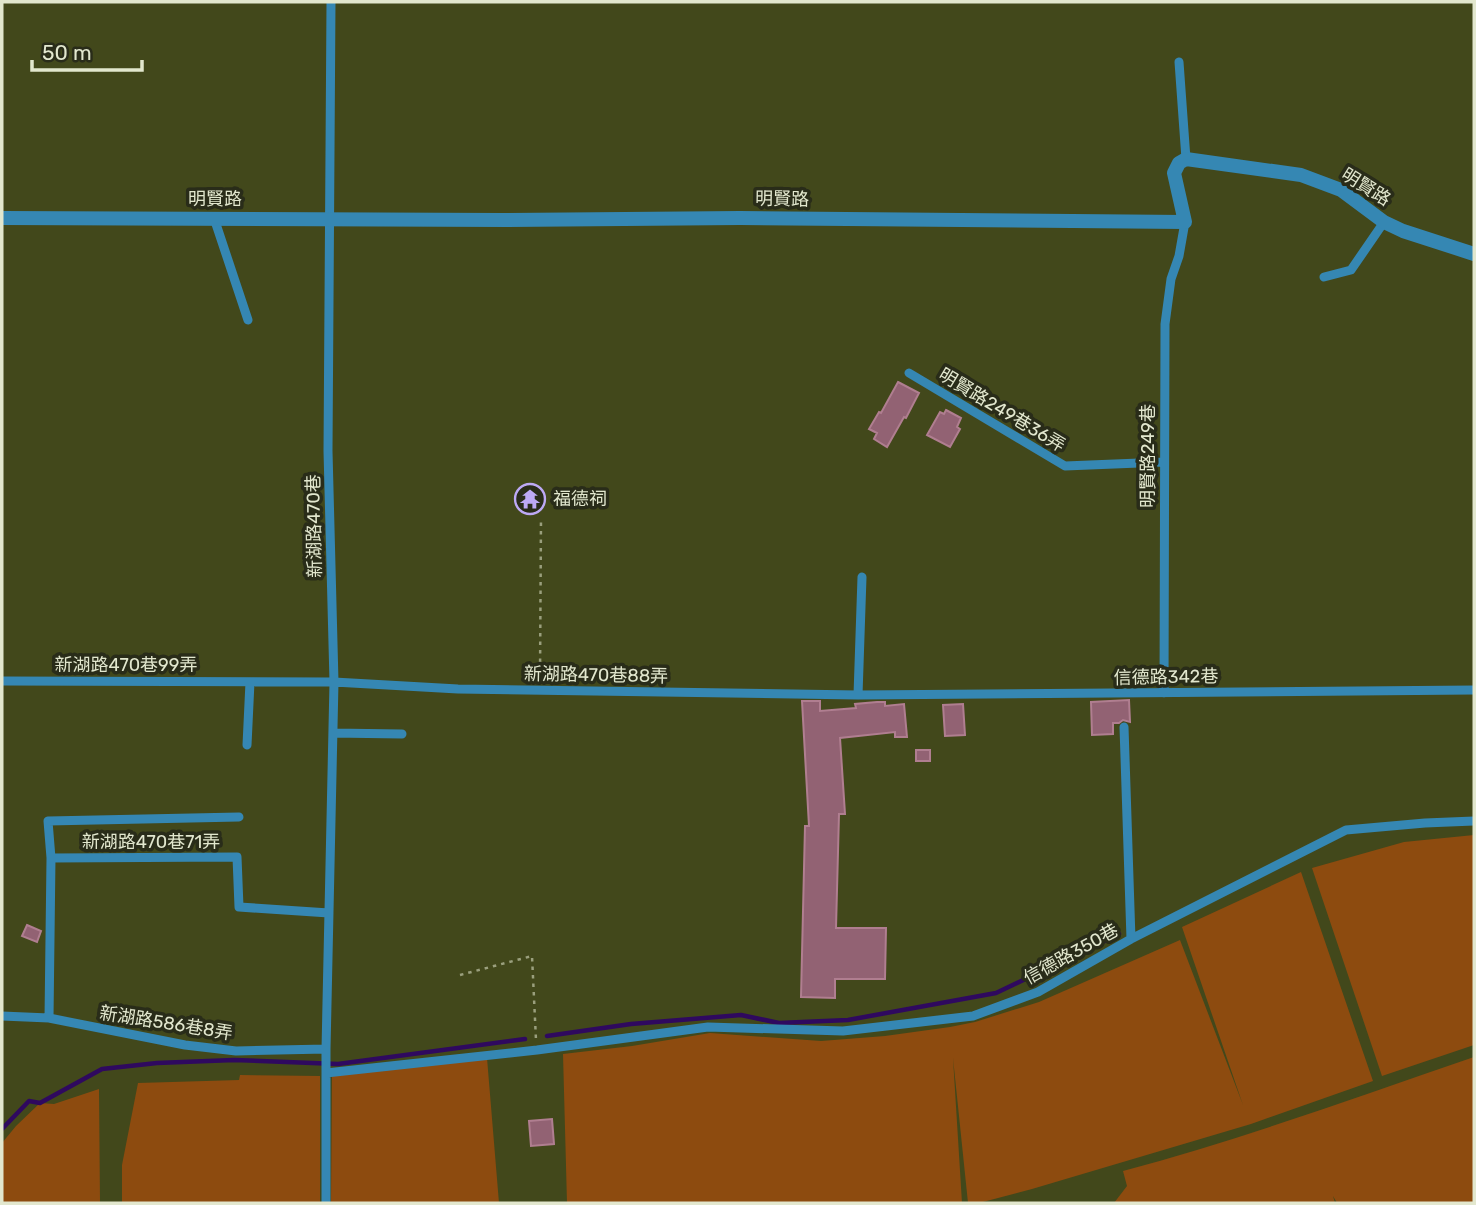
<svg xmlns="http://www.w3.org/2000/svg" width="1476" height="1205" font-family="Rubik,'Noto Sans TC',sans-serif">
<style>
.green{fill:#8d4b0f}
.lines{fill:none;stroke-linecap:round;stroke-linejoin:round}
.stream{stroke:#2f095f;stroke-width:4.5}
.building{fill:#926273;stroke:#b07e90;stroke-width:2}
.path{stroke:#9a9f7d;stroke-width:2.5;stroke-dasharray:3.5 5;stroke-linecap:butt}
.lane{stroke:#3587b3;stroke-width:9}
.street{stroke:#3587b3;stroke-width:14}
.labels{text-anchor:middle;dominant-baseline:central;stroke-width:7;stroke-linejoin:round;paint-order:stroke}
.street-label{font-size:18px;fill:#e2e7ce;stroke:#292c19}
.poi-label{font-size:18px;fill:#e2e7ce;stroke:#292c19;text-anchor:start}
</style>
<rect width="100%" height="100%" fill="#42481b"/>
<path class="green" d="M1474,835V1045L1382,1076L1312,868L1404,842Z
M1301,872L1373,1081L1251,1124L1032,1189L979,1203H968L953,1058L962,1203H567L563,1054L632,1046L710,1033L821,1041L885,1036L950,1027L975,1022L1039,1002L1180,940L1243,1105L1182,927Z
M1474,1057V1203H1337L1333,1196L1335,1203H1114L1127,1186L1123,1171C1242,1139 1358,1097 1474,1057Z
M487,1058L499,1203H331L332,1074Z
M240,1075L320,1076V1203H122V1165L138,1083L239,1080Z
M99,1089L100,1203H2V1143L16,1126L40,1103L54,1104Z"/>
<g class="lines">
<path class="stream" d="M547,1036L631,1024L741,1015L779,1023L848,1020L996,993L1119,934
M2,1129L29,1101L40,1103L102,1069L157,1063L234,1060L338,1064L525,1039"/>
</g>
<path class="building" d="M898,382L919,393L906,418L904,417L887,447L874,439L877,433L869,429L879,412L881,413Z
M946,410L961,418L957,427L960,429L950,447L927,435L940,412L944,414Z
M1129,700L1130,722L1123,720L1119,723H1113V734L1092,735L1091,702Z
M802,701H820V711L856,708L855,704L877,702H885V706L904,704L907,737H895V732L840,738L845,814H839L836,928H886L885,979H835V998L801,997L805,826H809Z
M963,704L965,735L945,736L943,705Z
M916,750H930V761H916Z
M27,925L41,931L37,942L22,936Z
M552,1119L554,1144L531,1146L529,1121Z"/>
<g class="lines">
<path class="path" d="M540,679L541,518
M460,975L532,956L536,1040"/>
<path class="lane" d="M1179,62L1186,159
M214,218L248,320
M1324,277L1351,270L1384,222
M909,373L1065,466L1164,462
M2,681L334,682L458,689L858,695L1474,690
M1164,693L1165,324L1171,279L1179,256L1185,222
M858,695L862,577
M1124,727L1131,939
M333,733L402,734
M247,745L250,682
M51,858L237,857L239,907L329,913
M2,1016L49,1018L185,1045L236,1051L326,1049
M49,1018L51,858L48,821L239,817
M326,1073L537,1050L708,1027L843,1031L973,1016L1038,992L1131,939L1346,830L1425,823L1474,821
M326,1203V1049L334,682L328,451L331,2"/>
<path class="street" d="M2,218L503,220L740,218L1185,222L1174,173L1179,163L1186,159L1301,175L1341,190L1384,222L1403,231L1474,254"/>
</g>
<defs>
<g id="temple-ring" transform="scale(1.575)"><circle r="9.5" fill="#292c19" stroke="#bda9f5" stroke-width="1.5"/><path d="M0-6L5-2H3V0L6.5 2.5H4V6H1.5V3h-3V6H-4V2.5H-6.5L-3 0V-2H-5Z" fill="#bda9f5"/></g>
</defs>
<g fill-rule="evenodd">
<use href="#temple-ring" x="530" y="499"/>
</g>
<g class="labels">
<g class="street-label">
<text transform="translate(1366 187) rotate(32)">明賢路</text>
<text x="215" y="199">明賢路</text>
<text transform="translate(782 199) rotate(1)">明賢路</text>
<text transform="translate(1002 410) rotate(31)">明賢路249巷36弄</text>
<text transform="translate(1148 456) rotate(-90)">明賢路249巷</text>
<text transform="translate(314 526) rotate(-91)">新湖路470巷</text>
<text x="126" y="665">新湖路470巷99弄</text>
<text transform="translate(596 675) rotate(1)">新湖路470巷88弄</text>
<text transform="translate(1166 677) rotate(-1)">信德路342巷</text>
<text x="151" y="842">新湖路470巷71弄</text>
<text transform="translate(1071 954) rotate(-29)">信德路350巷</text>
<text transform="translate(166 1023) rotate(9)">新湖路586巷8弄</text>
</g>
<g class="poi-label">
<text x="553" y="499">福德祠</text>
</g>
</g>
<rect width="1476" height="1205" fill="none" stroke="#e2e7ce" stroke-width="7"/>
<path d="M32 60v10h110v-10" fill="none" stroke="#e2e7ce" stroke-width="3.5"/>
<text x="42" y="60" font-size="21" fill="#e2e7ce" stroke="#292c19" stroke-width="5" paint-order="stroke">50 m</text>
</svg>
